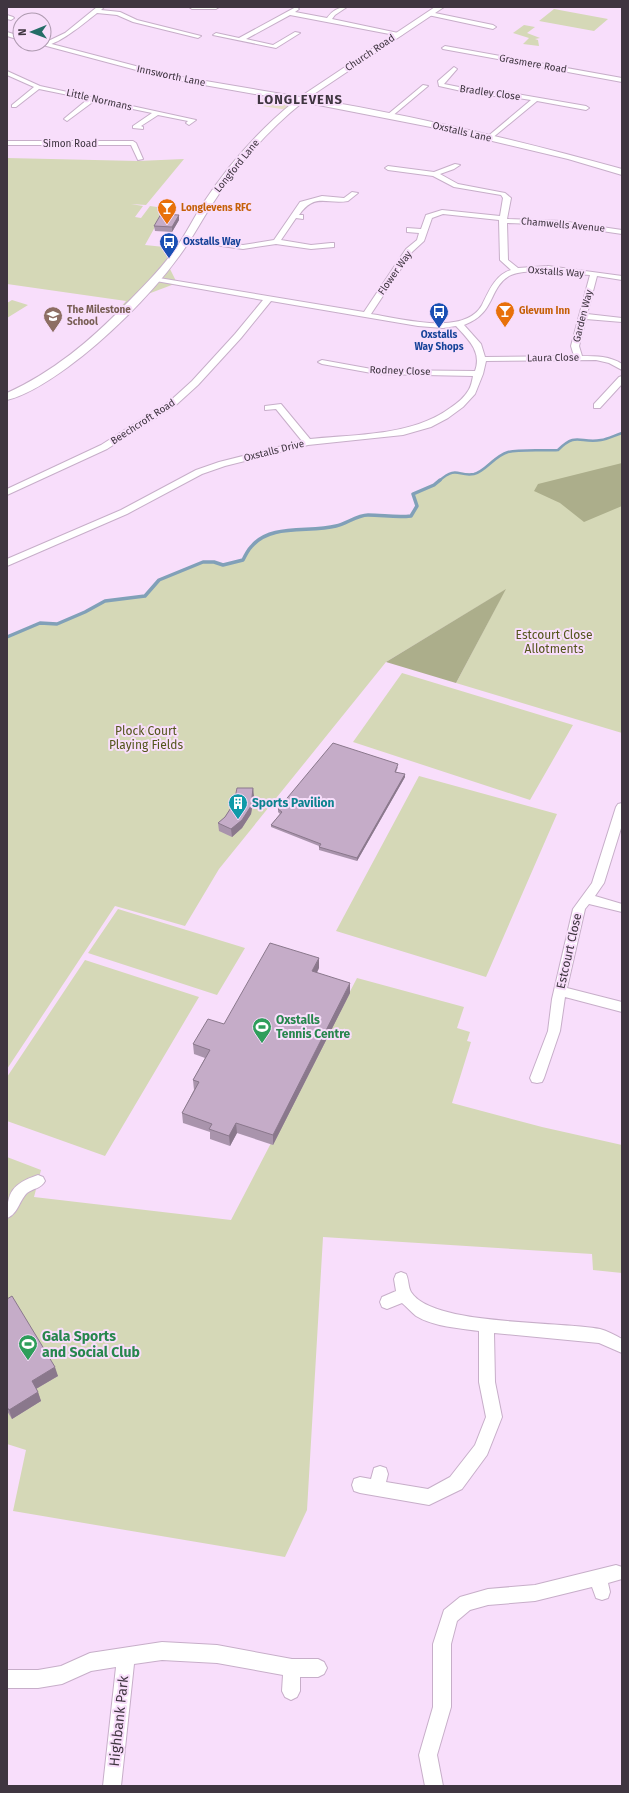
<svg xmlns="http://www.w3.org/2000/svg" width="629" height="1793" font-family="'Fira Sans',sans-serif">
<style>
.commercial{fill:#e6dec8}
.green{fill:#d5d8b7}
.forest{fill:#acae8b}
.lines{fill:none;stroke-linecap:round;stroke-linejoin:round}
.stream-far1{stroke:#81a0b8;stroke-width:2.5}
.stream{stroke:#81a0b8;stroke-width:3.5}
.minor-casing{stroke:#c7aec9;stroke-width:2}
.tertiary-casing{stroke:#c7aec9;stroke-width:2}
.minor{fill:#fff;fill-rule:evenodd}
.tertiary{fill:#fff;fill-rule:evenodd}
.wall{fill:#a994ac}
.shaded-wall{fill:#8a788c}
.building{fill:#c5acc8;stroke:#8a788c}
.labels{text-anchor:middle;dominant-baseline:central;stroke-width:4;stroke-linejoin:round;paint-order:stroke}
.far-street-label{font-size:10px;fill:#3f3540;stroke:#f8defb}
.far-food-label{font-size:10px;font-weight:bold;fill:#c56008;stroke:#f8defb;text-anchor:start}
.far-transit-label{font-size:10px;font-weight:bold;fill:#164399;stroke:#f8defb;text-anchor:start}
.far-education-label{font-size:10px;font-weight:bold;fill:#785e54;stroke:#f8defb;text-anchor:start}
.park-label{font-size:12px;fill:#53551b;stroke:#f8defb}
.culture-label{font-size:12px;font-weight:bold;fill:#0d838f;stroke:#f8defb;text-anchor:start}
.street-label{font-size:12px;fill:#3f3540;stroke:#f8defb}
.leisure-label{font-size:12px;font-weight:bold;fill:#27864d;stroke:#f8defb;text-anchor:start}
.far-district-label{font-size:13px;font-weight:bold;letter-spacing:1px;fill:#3f3540;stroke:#f8defb}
.near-leisure-label{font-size:14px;font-weight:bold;fill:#27864d;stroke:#f8defb;text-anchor:start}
.near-street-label{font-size:14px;fill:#3f3540;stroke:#f8defb}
</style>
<rect width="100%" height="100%" fill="#f8defb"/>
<path class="commercial" d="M268,94L301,99L288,110L255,105Z"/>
<path class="green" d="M554,9L608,19L594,31L539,21Z
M524,25L535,27L527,33L540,38L535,39L538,40L539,46L523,44L529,38L513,33Z
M7,158L138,161L184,159L146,205L131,204L143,206L135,217L141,218L150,206L157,207L160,218L145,245L174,248L186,239L168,265L177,283L140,297L82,353L126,301L7,284Z
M12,300L28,305L7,318V303Z
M622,433V733L456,683L505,590L386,662L219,869L185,926L115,906L7,1069V637L40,623L57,624L85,612L105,601L145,596L159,580L203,562H214L223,565L235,563L243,560L251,546L268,534L283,531L317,530L337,526L366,515L399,518L411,516L417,506L413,494L434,485L447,474L456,472L473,474L482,470L492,460L508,452L558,450L565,443L573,439L588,441L601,440Z
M402,673L573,725L530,800L353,742Z
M419,776L557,814L486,977L336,931Z
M118,909L245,948L217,995L88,953Z
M85,960L199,997L105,1156L7,1121V1077Z
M357,978L464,1007L457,1028L470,1032L467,1041L471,1042L452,1103L542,1127L622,1145V1273L593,1270L592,1254L323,1237L307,1510L285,1557L13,1511L26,1450L7,1444V1157L41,1170L34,1197L231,1220Z"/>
<path class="forest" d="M622,463V506L584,522L560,503L534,491L538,484Z
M506,589L456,683L386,662Z"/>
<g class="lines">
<path class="stream-far1" d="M439,481C457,465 458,477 474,474C486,471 494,456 508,452C520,449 544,451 558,450C577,431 580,444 601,440C608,439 615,435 622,433"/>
<path class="stream" d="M7,637L40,623L57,624L85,612L105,601L145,596L159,580L203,562H214L223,565L243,560C245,556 248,550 251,547C270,523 309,533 336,526C346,524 357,515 368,515C383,515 396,518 411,516L417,506L413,494L434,485L440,480"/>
<g class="minor-casing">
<path id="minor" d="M97,7H104L101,10L120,12L137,20L201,36L198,38L133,22L117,15L97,13C88,20 52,51 42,44L65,33Z
M189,7H219L216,9H192Z
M296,7L299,9L295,12L327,18C332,11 338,7 347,7L335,15L332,19L403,34L400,36L290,15L246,39L273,45L295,32L300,33L276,48L213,35L216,33L239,38Z
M430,12L493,25L496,27L493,29L428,15L427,14Z
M7,15L13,17L14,18L11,20L7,19Z
M445,46L622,78V82L443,49L442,48Z
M454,67L457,69L444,84L484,92H505L586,106L589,108L586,110L537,101L491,139H487V137L531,100L505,96H484L439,86L438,81Z
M7,71L40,86L196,120L189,125L186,123L188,121L158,115L141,126L143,127V129L133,128V126L152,113L94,101L67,121L64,119L65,118L88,99L39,89L16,107H12V105L34,87L7,75Z
M423,85L428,86L391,117H387V115Z
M7,141H133L136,143L143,159L138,160L131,145H7Z
M455,164L460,165L454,169L440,174L458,184L505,193L511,198L507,219L561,221L622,230V234L561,225L507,223L508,260L518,268L548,266L622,276V280L597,276L587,314L622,318V322L586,319L579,346L582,356C596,356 610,356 622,364V370L609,363L596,360L486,361L483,374L475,394L463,407L448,418L431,427L403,435L308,445L225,466L202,474L127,514L7,566V559L121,510L196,470L219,462L302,441L276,409L265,410V406L281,404L310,439C357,434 412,436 450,408C456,404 464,398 468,391C471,387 472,381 473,376L377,374L322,364L318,362L322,360L377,370L475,371C482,352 469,340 456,326L443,328L418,326L271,301L241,338L198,385L176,405L107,449L7,495V489L101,445L170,401L192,381L235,334L263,300L156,281L152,279L153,277L364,312L406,249L417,240L419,233L407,232V228L421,229L426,215L442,210L500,216L503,198L501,195L454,187L433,176L388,170L385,168L388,166L434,172ZM443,214L499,220L500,260L511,270C495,275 489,291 482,305C464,337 400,318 371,314L412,252L424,241L432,218ZM533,271L590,275L571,346L574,356L485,357L481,344L464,325C496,313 488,289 509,276C516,272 525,272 533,271Z
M352,192L358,193L348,201C327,205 315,192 299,215H303V219L296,218L281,240L311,245L331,243H334V247L311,249L276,244L243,249L186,241L182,239L186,237L243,245L274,240L300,202L322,196L344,198Z
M622,376V384L600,408H594V404L619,377Z
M622,803V825L604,883L595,896L622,904V912L589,904L585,909L567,988L622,1002V1012L565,997L560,1031L544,1078L542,1082L537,1083L532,1082L530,1078L548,1031L552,999L573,909L592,883L616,807L618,804Z
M38,1175L43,1177L45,1181C41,1189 33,1188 27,1193C19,1201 18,1214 7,1218C7,1192 12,1184 38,1175Z
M401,1272L406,1274C409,1280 408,1287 411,1292C432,1326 559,1321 600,1329C607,1331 615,1335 622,1339V1353L599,1343L494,1333L495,1382L502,1417L487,1455L462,1489L429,1505L360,1493L354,1491L352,1485L354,1479L360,1477L371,1479L374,1468L380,1466L386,1468L388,1474L386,1482L428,1489L450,1477L475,1445L486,1417L479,1382V1331C459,1328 434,1327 416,1316C411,1312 407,1307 402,1303L387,1309L382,1307L380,1302L382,1297L396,1291L394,1279L396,1274Z
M616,1565L622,1567V1579L608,1583L610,1592L608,1598L602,1600L596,1598L592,1587L535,1601L488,1605L470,1610L457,1621L451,1644V1707L437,1755L443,1786H425L419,1755L433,1707V1644L444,1610L460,1597L488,1589L535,1585Z
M162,1642L217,1645L292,1659H318L324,1662L327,1668L324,1674L318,1677H300V1691L297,1697L291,1700L285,1697L282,1691L283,1675L217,1663L162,1660L134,1664L121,1786H103L116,1667L91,1671L62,1684L38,1688H7V1670H38L61,1666L90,1653Z"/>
</g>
<g class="tertiary-casing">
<path id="tertiary" d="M435,7H444L308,98C414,116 519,140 622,169V175L568,159L446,130L303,102C268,130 237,165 213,203C201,221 191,241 177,259C149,297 106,339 68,367C50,380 28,395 7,400V393C53,372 90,341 125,305C143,287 161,269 176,248C186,234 194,217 204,202C229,164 260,129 295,101L170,79L39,44H44V42L170,75L300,97Z
M7,32L20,36V40L7,36Z"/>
</g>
<use href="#minor" class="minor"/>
<use href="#tertiary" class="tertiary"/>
</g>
<path class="wall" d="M179,215V220L172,232L155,231L154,226Z
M398,767L396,772L405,777L357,861L319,850V846L271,827V825L280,814L278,812V809Z
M254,796L251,814L242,828L232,837L219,831L218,823L225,817L234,803Z
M319,968L317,973L350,993L273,1145L237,1133L230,1146L210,1139V1132L183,1123L182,1113L194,1090L193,1080L205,1058L194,1054L193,1044L224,1024Z
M7,1299L58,1376L36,1389L38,1392L41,1401L12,1419L7,1411Z"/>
<path class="shaded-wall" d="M179,215V220L172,232V227Z
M405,774V777L357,861V858Z
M253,788L254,796L251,814L242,828L232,837L231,829Z
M319,958V968L312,981V971Z
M350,983V993L273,1145V1135Z
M236,1123L237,1133L230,1146L229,1136Z
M55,1367L58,1376L34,1390L32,1381Z
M38,1392L41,1401L12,1419L9,1410Z"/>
<path class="building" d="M161,214L179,215L172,227L154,226Z
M333,743L398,764L395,772L405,774L357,858L319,847L321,844L271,825L282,812L278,809Z
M237,788H253L251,806L242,820L231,829L218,823L225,817L234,803Z
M270,943L319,958L312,971L350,983L273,1135L236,1123L229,1136L209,1129L212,1124L182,1113L199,1082L193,1080L210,1050L193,1044L208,1019L224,1024Z
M12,1296L55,1367L32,1381L38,1392L9,1410L7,1407V1299Z"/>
<defs>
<g id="bar-pin" transform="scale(1)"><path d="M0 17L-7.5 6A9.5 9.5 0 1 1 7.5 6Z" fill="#e8710a" stroke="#f8defb"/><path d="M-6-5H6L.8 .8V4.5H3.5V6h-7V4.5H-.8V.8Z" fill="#fff"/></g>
<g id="bus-pin" transform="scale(1)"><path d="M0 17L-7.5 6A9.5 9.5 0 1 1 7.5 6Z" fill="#1a4fb4" stroke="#f8defb"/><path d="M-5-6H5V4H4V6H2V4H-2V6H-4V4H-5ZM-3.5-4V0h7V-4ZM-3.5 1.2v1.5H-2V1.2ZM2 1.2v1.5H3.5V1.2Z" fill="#fff"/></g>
<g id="school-pin" transform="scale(1)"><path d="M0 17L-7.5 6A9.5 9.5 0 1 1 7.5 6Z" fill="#8d6e63" stroke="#f8defb"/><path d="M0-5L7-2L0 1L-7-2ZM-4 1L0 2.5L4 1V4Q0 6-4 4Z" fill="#fff"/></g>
<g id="building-pin" transform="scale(1)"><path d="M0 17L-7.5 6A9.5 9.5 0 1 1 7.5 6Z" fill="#0f9aa8" stroke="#f8defb"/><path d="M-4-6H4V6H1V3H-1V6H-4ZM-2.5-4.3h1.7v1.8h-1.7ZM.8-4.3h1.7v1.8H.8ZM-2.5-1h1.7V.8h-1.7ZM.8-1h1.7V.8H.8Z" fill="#fff"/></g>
<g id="stadium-pin" transform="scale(1)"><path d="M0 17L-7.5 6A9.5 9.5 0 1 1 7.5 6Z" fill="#2e9e5b" stroke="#f8defb"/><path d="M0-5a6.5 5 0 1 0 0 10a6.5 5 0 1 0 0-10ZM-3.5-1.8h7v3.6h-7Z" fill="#fff"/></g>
</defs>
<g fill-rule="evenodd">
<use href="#bar-pin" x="167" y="208"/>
<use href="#bus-pin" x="169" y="242"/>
<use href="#bar-pin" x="505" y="311"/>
<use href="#bus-pin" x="439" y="312"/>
<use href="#school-pin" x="53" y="316"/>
<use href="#building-pin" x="238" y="803"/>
<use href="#stadium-pin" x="262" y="1027"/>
<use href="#stadium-pin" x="28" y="1344"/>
</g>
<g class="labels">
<g class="far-street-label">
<text transform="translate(370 53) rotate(-34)">Church Road</text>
<text transform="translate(533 64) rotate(10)">Grasmere Road</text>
<text transform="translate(171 76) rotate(12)">Innsworth Lane</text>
<text transform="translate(490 93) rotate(8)">Bradley Close</text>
<text transform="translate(99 100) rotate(13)">Little Normans</text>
<text transform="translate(462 132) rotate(13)">Oxstalls Lane</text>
<text x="70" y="144">Simon Road</text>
<text transform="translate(237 166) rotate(-51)">Longford Lane</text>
<text transform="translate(563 225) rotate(5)">Chamwells Avenue</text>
<text transform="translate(556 272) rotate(4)">Oxstalls Way</text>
<text transform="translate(395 273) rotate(-55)">Flower Way</text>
<text transform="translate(583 316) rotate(-76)">Garden Way</text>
<text transform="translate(553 358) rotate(-1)">Laura Close</text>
<text transform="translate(400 371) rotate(2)">Rodney Close</text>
<text transform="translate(143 422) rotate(-33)">Beechcroft Road</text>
<text transform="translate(274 451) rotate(-14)">Oxstalls Drive</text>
</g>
<g class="far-food-label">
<text x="181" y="208">Longlevens RFC</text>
<text x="519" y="311">Glevum Inn</text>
</g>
<g class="far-transit-label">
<text x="183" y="242">Oxstalls Way</text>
<text x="439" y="335" text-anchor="middle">Oxstalls<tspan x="439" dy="12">Way Shops</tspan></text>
</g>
<g class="far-education-label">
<text x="67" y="310">The Milestone<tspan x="67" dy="12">School</tspan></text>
</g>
<g class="park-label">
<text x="554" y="635">Estcourt Close<tspan x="554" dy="14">Allotments</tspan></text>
<text x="146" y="731">Plock Court<tspan x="146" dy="14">Playing Fields</tspan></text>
</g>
<g class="culture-label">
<text x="252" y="803">Sports Pavilion</text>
</g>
<g class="street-label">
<text transform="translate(569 951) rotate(-77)">Estcourt Close</text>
</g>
<g class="leisure-label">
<text x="276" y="1020">Oxstalls<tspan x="276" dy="14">Tennis Centre</tspan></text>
</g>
<g class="far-district-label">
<text x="300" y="99">LONGLEVENS</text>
</g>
<g class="near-leisure-label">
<text x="42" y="1336">Gala Sports<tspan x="42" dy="16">and Social Club</tspan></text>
</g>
<g class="near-street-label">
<text transform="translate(119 1721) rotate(-84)">Highbank Park</text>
</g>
</g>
<rect width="629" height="1793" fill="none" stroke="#3f3540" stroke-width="16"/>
<g transform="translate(32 32) rotate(269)"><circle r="19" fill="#f8defb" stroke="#ae9ab0"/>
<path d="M0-3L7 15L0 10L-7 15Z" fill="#246d67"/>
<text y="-6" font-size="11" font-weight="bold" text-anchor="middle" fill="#3f3540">N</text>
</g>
</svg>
